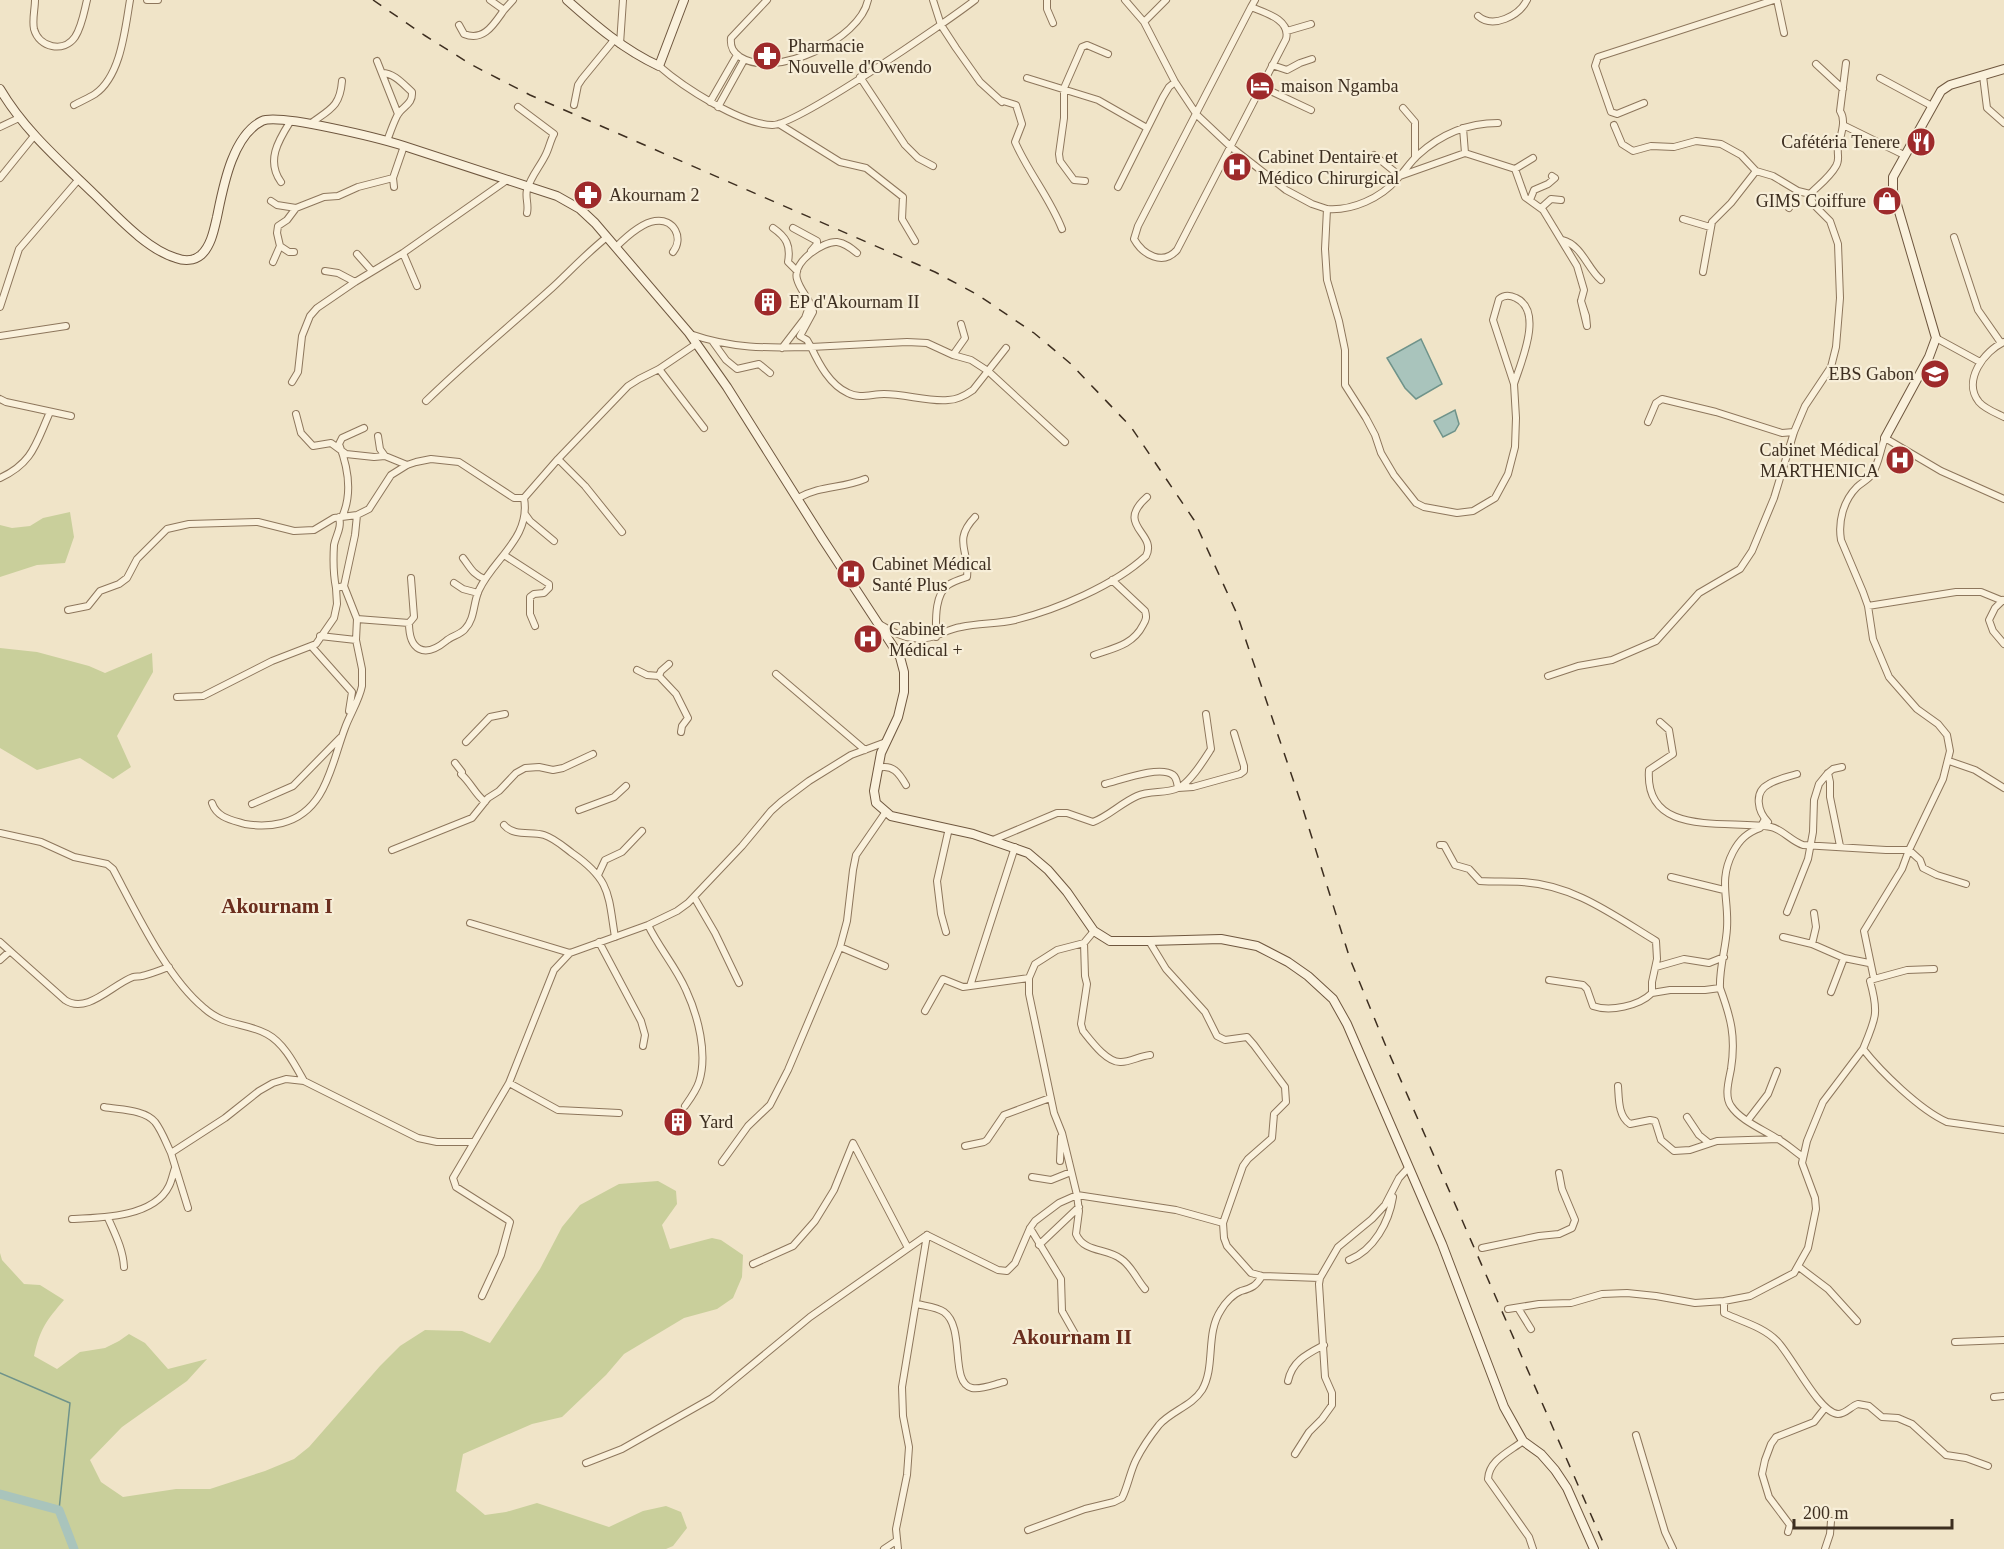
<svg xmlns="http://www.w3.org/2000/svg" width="2004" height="1549" font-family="'Times New Roman',serif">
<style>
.green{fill:#c9cf9b}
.water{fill:#a9c4bc;stroke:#6f938a;stroke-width:1.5}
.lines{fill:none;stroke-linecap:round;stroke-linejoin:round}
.stream{stroke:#6f938a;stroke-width:1.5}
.river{stroke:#a9c4bc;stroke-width:9}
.street-casing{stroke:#8d765c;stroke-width:8}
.secondary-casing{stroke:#6f573f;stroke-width:10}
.street{stroke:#faf1dc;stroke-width:6}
.secondary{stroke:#faf1dc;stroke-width:8}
.rail{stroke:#3d2e20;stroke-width:1.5;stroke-dasharray:10 10;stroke-linecap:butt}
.labels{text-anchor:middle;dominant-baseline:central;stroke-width:4.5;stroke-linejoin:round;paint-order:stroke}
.poi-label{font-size:18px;fill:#3d2e20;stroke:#f7eed8;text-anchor:start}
.quarter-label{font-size:21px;font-weight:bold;fill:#6b2e1e;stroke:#f7eed8}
</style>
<rect width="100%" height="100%" fill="#f0e4c8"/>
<path class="green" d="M70,512L74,537L65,563L37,565L0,577V525L12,528L30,526L43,518Z
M0,648L37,652L89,666L105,673L152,653L153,672L117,736L131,767L113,779L80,758L37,770L0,748Z
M658,1181L676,1191L677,1204L662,1225L670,1249L712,1238L721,1240L743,1255L742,1277L733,1298L717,1309L684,1318L624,1354L606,1375L562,1417L532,1424L463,1454L456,1491L485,1515L506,1512L537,1503L609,1527L643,1511L666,1506L681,1512L687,1528L673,1546L666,1549H0V1253L2,1260L24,1284L40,1285L64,1300C46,1321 40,1329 34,1356L57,1369L80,1352L105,1348L119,1341L129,1334L145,1343L168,1369L207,1359L187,1381L122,1427L90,1460L101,1482L123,1497L176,1489H210L265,1471L294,1459L309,1447L380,1366L400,1346L425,1330L462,1331L490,1343L540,1269L562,1227L580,1205L619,1184Z"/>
<path class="water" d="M1421,339L1442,384L1416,399L1405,388L1387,358Z
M1455,410L1459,424L1455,431L1443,437L1434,421Z"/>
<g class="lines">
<path class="stream" d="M0,1373L70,1403L59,1510"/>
<path class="river" d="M0,1494L59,1510L74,1549"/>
<g class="street-casing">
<path id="street" d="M35,0C35,9 32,20 34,29C39,48 64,53 75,37C82,26 84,12 87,0
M147,0H158
M490,0L504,10L513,0
M767,0L731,38C730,47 733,52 740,57C775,79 860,40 868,0
M933,0L941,25L956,48L980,82L1002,102
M1047,0V9L1053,23
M1125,0L1144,22L1175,82L1197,115L1231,147L1286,190L1312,204L1327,209L1325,249L1327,280L1339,321L1345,350V385L1366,418L1375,435L1381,453L1394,475L1416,503L1424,507L1457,513L1473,511L1495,498L1508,474L1515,447L1516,418L1514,384L1493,320L1499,299C1504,295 1510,295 1516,298C1544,311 1521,362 1514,384
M1777,0L1784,33
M1251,7C1266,13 1291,20 1286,39L1177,250C1163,266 1143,255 1134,239L1138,226L1251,7L1255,0
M1478,16C1493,29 1519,16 1527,0
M1144,22L1166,0
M459,25L464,34C484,42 494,24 504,10
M1287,31L1311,24
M620,44L623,0
M377,61L398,114
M1816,64L1843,89
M1272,65L1287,70L1300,63L1312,59
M659,66C683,87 740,124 772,125C796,126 948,21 975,0
M382,73C394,73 403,84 412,92C413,105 402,106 397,116C393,124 390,133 387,141
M1983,76L1987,108L2004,123
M860,77L905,145L918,158L933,166
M1027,78L1098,100L1147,128
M1880,78L1932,106
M1262,87L1311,110
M1000,100L1016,105L1022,124L1015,142C1028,172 1050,198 1062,229
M710,102L737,55
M1644,103L1617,114L1611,112L1595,66L1598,57L1774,0
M74,105C81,101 89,98 95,94C121,76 125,29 130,0
M574,105L578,85L582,79L614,40
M518,107L554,134C550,141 549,149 545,156C539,168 531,176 527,190C525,198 529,204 527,213
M718,107L744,60
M1403,108L1415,122V158
M310,124C330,109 340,107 342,81
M779,124L840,162L866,168L903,197L902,219L915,241
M1614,125L1622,144L1633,151L1651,146L1674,147L1696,141L1721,144L1741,155L1756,171L1773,176L1798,191L1810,194
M1843,125L1904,155
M0,127L19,118
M1463,128L1465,153
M1374,155L1400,176L1465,153L1515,169L1533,158
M1515,169L1525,197L1543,210L1577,266L1584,290L1581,301L1586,316L1587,326L1581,301
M0,178L34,136
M1085,181L1074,180L1060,161L1059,154L1064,118V88L1082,47L1087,45L1108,54
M281,182C266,161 278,141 290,122
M394,187L393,178L404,146
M1118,187L1163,97L1169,87L1175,82
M1530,200L1534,190L1548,184L1555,178L1552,176
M271,201L277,205L296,208
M1541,208L1551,199L1561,200
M1789,208L1798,191
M1327,209C1352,211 1381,198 1397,179C1405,171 1410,162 1418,155C1441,134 1467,123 1498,123
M1683,219L1710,227
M773,228C786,237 791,245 788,262L797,271
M793,228L817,241V244L811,251
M1954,237L1978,310L2001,343
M1562,240C1582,245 1587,268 1601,280
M280,246L289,252H294
M616,247C626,237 641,223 655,221C674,218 684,238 673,252
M403,253L417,286
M857,253C851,248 845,243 837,242C823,241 792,262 797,279C800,291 811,300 813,312L800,336L807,340L811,347L907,342L927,343L953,355L971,360L988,371L1065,442
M357,254L372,271
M273,262L280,246L277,233L278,226L287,220L296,208L324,197L338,196L358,187L393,178
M325,271L338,273L355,282
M1703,272L1712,222L1731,203L1756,171
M0,307L19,249L79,179
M690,334C733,349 767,348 811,347C819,364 830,385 848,393C859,399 872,394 884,394C905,394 929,402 948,400C957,400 966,395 973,390L1006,348
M0,336L66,326
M1936,338L1980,362
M713,342L726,360L737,369L759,364L770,373
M2004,342C1984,351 1962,381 1979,402C1985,409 1996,413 2004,417
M782,348L805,318L810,304
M953,355L965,338L961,324
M659,369L704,428
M292,382L298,372L302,336L310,316L317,308L355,282L403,253L507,180
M0,399L6,402L71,416
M426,401C467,361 511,325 553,287C571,270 588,252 607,237
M296,414L301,433L313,446L331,443L346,454L374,457L385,456L407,465
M1648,422L1656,403L1662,399L1716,412L1782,433L1794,432
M378,436L380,449L385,456
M558,459L585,486L622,532
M0,478C33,463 36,443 50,412
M798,498C822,485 841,489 865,479
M2004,499L1941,471L1885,438C1880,450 1879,464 1872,474C1868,480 1862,482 1857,487C1843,501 1838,522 1841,540L1863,592L1868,606L1873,639L1889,677L1917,709L1938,724L1947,735L1950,751L1943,779L1909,850L1902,869L1864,931L1874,979L1870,981C1879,1013 1876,1018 1863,1049C1881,1072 1920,1110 1947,1122L2004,1130
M525,514L530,521L554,541
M342,517C353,493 348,467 339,444L342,438L364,428
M504,555L549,584V588L544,593L534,594L530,597V614L535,626
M463,558C470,567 473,575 485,579
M454,583L463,589L478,593
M336,588C333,573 333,561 334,545C336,535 342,528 339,517
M2003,600L1995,608L1989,620L1993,631L2004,644
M1868,606L1956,592H1981L2003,601
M68,610L88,606L100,591L119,584L127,578L137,559L167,529L189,524L258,522L294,531L314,530L334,518L357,515L369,509L391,475L407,465L416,462L431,459L459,462L514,498H524
M357,619L409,623L414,617L411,578
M409,623C409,650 424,659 446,641C451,636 460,635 465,629C475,619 473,603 479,590C494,558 531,538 524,498L558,459L628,386L639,379L659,369L696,344
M879,624C890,630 900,637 913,638C935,641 942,630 961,627C979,623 997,624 1015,620C1056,610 1115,585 1146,556C1158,533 1114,526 1147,497
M320,636L356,640
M936,637C936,622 934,595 948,585C954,581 961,579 967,577C970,551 952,541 975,517
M312,647L352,692L349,711
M1094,655C1114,648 1133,645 1143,625C1146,620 1147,617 1145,611L1112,580
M669,664L661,671L659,676L676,694L688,718L682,726L681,732
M637,670L647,675L659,676
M776,674L865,750
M1548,676L1578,666L1612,660L1656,641L1699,593L1740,569L1752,551L1774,498L1794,432L1805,406L1831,367L1836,347L1840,298L1838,244L1830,221L1813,204L1810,194C1819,185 1830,177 1836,166C1840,160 1837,155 1838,148C1840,136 1847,121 1840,111L1846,63
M177,697L203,696L272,661L316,644L334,618L337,604L336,588L344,586L355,535L357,515
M1660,722L1669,730L1673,754L1649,770C1644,839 1729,819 1771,827C1782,829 1791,841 1803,845L1886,850H1909L1920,860L1923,868L1937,875L1966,884
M466,742L490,717L505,714
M1949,761L1975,770L2004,788
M455,763L462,772L461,774C471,783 475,794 485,802
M878,768C893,764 899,773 906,785
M1828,773L1830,782V797L1840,846
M1105,784C1121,780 1160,765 1173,775C1177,778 1177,783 1178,788L1193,787L1240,774L1244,771V766L1234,733
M212,803C217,818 232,820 245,824C257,826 270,826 282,823C326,812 331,765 345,728C350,714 359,701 362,686V669L356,640L357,619L344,586
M252,804L293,786L340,738
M579,810L614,797L626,786
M1768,822C1758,812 1753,792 1769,784C1777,779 1788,777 1797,774
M504,825C514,837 531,831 544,835C554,838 564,847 572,853C611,880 608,894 615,937
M0,833L41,842L74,857L107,864L113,869C136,912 167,978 204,1008C225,1027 245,1022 267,1034C284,1043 295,1065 304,1081
M993,840L1057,813H1067L1093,822C1109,816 1121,803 1137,796C1150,790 1166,794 1178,788C1190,783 1204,760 1211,749L1206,714
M1440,845H1444L1455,865L1469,869L1480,881C1494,882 1508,881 1522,882C1574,885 1613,915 1656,941L1657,959L1652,982V993L1670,990H1705L1720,988C1719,968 1726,948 1727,928C1729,898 1718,881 1733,852C1740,839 1747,833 1760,828L1765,819
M392,850L472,818L488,798L499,791L516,773L525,768L539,767L553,770L563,768L593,754
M598,875L605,860L622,852L642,831
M1671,877L1724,890
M694,897L715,933L739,983
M1787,912L1808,859L1813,832L1814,800L1819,784L1828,773L1833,769L1842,767
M470,923L570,953L648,925L677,911L688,903L742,846L771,811L781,802L809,781L851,755L886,742
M648,925C659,948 676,967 686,990C698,1016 708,1054 699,1082C696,1091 690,1099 685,1106
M1094,931L1084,943L1057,950L1035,964L1029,978V994L1054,1113L1062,1133L1077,1195L1079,1211L1076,1234C1084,1253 1107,1248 1121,1259C1131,1265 1137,1280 1145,1289
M946,932L941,914L937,881L949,828
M1783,937L1812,944L1844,958L1869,963
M0,942L10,951
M599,942L641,1021L645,1035L643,1046
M1084,943L1085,976L1087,984L1081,1024L1083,1031C1091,1041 1107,1063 1121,1062C1130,1062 1140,1056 1150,1055
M1812,944L1816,927L1814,913
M840,947L885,966
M0,960L10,951L65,1000C87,1015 113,984 133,977C136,976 139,977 142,976C151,974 160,970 169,967
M1656,967L1684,959L1709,963L1724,957
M1874,979L1907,970L1934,969
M1549,980L1583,985L1587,989L1593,1006C1610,1012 1639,1006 1652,993
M970,986L1015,847
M1720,988C1731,1018 1736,1037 1731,1069C1729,1080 1724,1096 1731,1106C1740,1120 1762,1129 1776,1138C1786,1143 1794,1151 1803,1157
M1831,992L1844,958
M925,1011L943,979L963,987L1029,978
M509,1083L558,1110L619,1113
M1618,1086C1619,1099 1618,1116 1630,1124L1650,1120L1655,1121L1661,1140L1674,1151L1690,1150L1717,1141L1779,1139
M104,1107C119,1110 144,1109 155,1122C162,1131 166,1143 171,1153L225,1118L259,1091L273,1083L286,1079L304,1081L418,1138L437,1142H474
M1687,1117L1699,1135L1709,1143
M1748,1120L1768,1094L1777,1071
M965,1146L984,1142L987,1140L1004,1115L1050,1098
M171,1153L188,1208
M1060,1161L1061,1137
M722,1162L748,1126L770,1105L788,1070L840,947L847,921L853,870L856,855L885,813
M1032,1177L1051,1180L1071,1172
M108,1218C115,1234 123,1249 124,1267
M72,1219C102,1218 154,1217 169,1186C172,1180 173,1173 175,1168
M1223,1223L1224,1238L1227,1246L1251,1273L1262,1276L1320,1278
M1030,1228L1061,1279L1062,1311L1079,1341
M927,1235L998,1270L1007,1271L1015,1263L1030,1228L1035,1221L1059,1203L1077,1195L1176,1210L1223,1223L1243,1166L1248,1159L1272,1138L1274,1114L1286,1102L1285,1087L1254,1045L1247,1037L1225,1040L1217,1036L1205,1012L1166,969L1149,941
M1039,1245L1079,1207
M1482,1248L1539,1236L1559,1234L1572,1228L1575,1220L1562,1189L1559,1173
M1349,1260C1374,1250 1389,1222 1393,1197
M753,1264L793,1246L815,1221L834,1190L853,1143L908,1248
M1799,1267L1828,1289L1857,1321
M482,1296L501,1255L510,1222L508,1220L456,1187L453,1178L509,1083L554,970L570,953
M1724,1301V1313C1742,1322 1762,1326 1777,1341C1792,1356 1819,1413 1838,1414C1846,1414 1851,1406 1858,1404L1869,1406L1882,1417L1898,1418L1912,1424L1946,1455L1966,1458L1988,1466
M917,1304C925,1306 937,1307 944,1312C966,1328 949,1383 972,1388C981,1390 995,1384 1004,1382
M1518,1308L1531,1329
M1508,1309L1539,1304L1571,1303L1602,1294L1627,1293L1656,1296L1695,1303L1724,1301L1750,1296L1794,1273L1808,1248L1816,1209L1815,1198L1802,1163L1807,1141L1823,1102L1863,1049
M1955,1342L2004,1340
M1288,1381C1292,1361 1307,1354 1324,1345
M1994,1397L2004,1396
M1636,1435L1665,1532L1673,1549
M1523,1441C1509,1452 1489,1460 1488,1479L1529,1537L1533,1549
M1295,1454L1309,1432L1322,1419L1332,1405V1393L1325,1377L1319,1284L1320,1278L1338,1247L1372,1219L1385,1205L1399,1178L1409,1167
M586,1463L622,1449L712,1398L810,1317L927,1235
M1028,1530L1085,1509L1114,1502L1122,1498C1128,1486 1130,1472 1136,1460C1142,1448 1151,1435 1159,1425C1171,1411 1192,1406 1202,1390C1216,1366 1205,1334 1221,1310C1225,1303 1233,1294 1241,1291C1252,1288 1256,1286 1262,1276
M1788,1532L1790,1525L1769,1497L1762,1474L1765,1460L1771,1444L1776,1437L1814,1422L1825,1408
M884,1549L896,1541
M898,1549L896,1529L907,1475L909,1447L903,1416L902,1387L927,1235
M1825,1549L1830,1534L1831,1521"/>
</g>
<g class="secondary-casing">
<path id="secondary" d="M567,0C595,25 624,50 659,66L684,0
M0,89C24,130 60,161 94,194C116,215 146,249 176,258C184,261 194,261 201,255C211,246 214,230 217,217C223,188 232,136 262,121C279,113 382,139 404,146L557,196L580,209L595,223L689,333L727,387L822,538L900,657L904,672V692L898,717L881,753L874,791L876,803L891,816L973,834L1028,853L1048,870L1067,892L1094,931L1110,941H1149L1221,939L1257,946L1288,962L1308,976L1333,999L1347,1024L1442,1244L1504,1407L1523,1441L1541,1454L1555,1470L1567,1488L1594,1549
M1885,438L1929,357L1936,338L1893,191V177L1941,91L1950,85L2004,69"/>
</g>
<use href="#street" class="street"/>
<use href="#secondary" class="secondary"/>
<path class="rail" d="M373,0L424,35L472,65L530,95L935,272L978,295L1034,333L1071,364L1131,427L1194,520L1237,614L1302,806L1350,959L1385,1044L1606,1549"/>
</g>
<defs>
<g id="pharmacy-disc" transform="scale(1.5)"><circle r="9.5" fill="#9e2a2b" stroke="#f7eed8"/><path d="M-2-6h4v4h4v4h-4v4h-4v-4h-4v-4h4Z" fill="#fff"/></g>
<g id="hotel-disc" transform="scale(1.5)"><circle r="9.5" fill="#9e2a2b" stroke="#f7eed8"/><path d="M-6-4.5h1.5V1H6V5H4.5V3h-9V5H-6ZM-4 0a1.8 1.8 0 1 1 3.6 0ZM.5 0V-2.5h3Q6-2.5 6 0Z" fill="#fff"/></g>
<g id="restaurant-disc" transform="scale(1.5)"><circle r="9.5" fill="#9e2a2b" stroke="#f7eed8"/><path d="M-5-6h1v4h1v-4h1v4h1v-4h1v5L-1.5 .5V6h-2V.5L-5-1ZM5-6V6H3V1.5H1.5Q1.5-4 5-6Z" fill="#fff"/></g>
<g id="hospital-disc" transform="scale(1.5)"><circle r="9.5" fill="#9e2a2b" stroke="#f7eed8"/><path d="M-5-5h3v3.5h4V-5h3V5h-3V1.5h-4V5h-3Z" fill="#fff"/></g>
<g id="shop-disc" transform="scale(1.5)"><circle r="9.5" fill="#9e2a2b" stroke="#f7eed8"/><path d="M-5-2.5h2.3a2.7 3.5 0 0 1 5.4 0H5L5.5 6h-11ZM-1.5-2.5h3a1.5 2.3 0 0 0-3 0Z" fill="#fff"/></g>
<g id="building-disc" transform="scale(1.5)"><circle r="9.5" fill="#9e2a2b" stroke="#f7eed8"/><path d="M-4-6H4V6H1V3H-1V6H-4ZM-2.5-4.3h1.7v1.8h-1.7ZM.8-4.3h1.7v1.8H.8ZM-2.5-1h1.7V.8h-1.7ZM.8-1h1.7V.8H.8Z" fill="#fff"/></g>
<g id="university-disc" transform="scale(1.5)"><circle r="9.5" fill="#9e2a2b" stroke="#f7eed8"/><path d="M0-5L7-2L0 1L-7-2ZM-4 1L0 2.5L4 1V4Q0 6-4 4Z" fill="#fff"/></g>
</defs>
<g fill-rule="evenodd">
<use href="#pharmacy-disc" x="767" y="56"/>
<use href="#hotel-disc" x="1260" y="86"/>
<use href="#restaurant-disc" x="1921" y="142"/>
<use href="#hospital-disc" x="1237" y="167"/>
<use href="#pharmacy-disc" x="588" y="195"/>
<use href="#shop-disc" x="1887" y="201"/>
<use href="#building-disc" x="768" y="302"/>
<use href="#university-disc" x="1935" y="374"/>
<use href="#hospital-disc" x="1900" y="460"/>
<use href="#hospital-disc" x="851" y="574"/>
<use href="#hospital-disc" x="868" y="639"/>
<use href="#building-disc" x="678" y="1122"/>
</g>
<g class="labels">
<g class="poi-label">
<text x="788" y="46">Pharmacie<tspan x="788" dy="21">Nouvelle d'Owendo</tspan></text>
<text x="1281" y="86">maison Ngamba</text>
<text x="1900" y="142" text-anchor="end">Cafétéria Tenere</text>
<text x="1258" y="157">Cabinet Dentaire et<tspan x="1258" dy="21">Médico Chirurgical</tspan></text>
<text x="609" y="195">Akournam 2</text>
<text x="1866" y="201" text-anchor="end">GIMS Coiffure</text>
<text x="789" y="302">EP d'Akournam II</text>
<text x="1914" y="374" text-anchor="end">EBS Gabon</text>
<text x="1879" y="450" text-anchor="end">Cabinet Médical<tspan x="1879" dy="21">MARTHENICA</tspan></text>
<text x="872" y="564">Cabinet Médical<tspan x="872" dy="21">Santé Plus</tspan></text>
<text x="889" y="629">Cabinet<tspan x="889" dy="21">Médical +</tspan></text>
<text x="699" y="1122">Yard</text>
</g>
<g class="quarter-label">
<text x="277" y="906">Akournam I</text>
<text x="1072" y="1337">Akournam II</text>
</g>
</g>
<path d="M1794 1519v9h158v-9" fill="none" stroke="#3d2e20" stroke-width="3"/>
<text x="1803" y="1519" font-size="18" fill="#3d2e20" stroke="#f7eed8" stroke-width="4.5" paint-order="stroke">200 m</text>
</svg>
